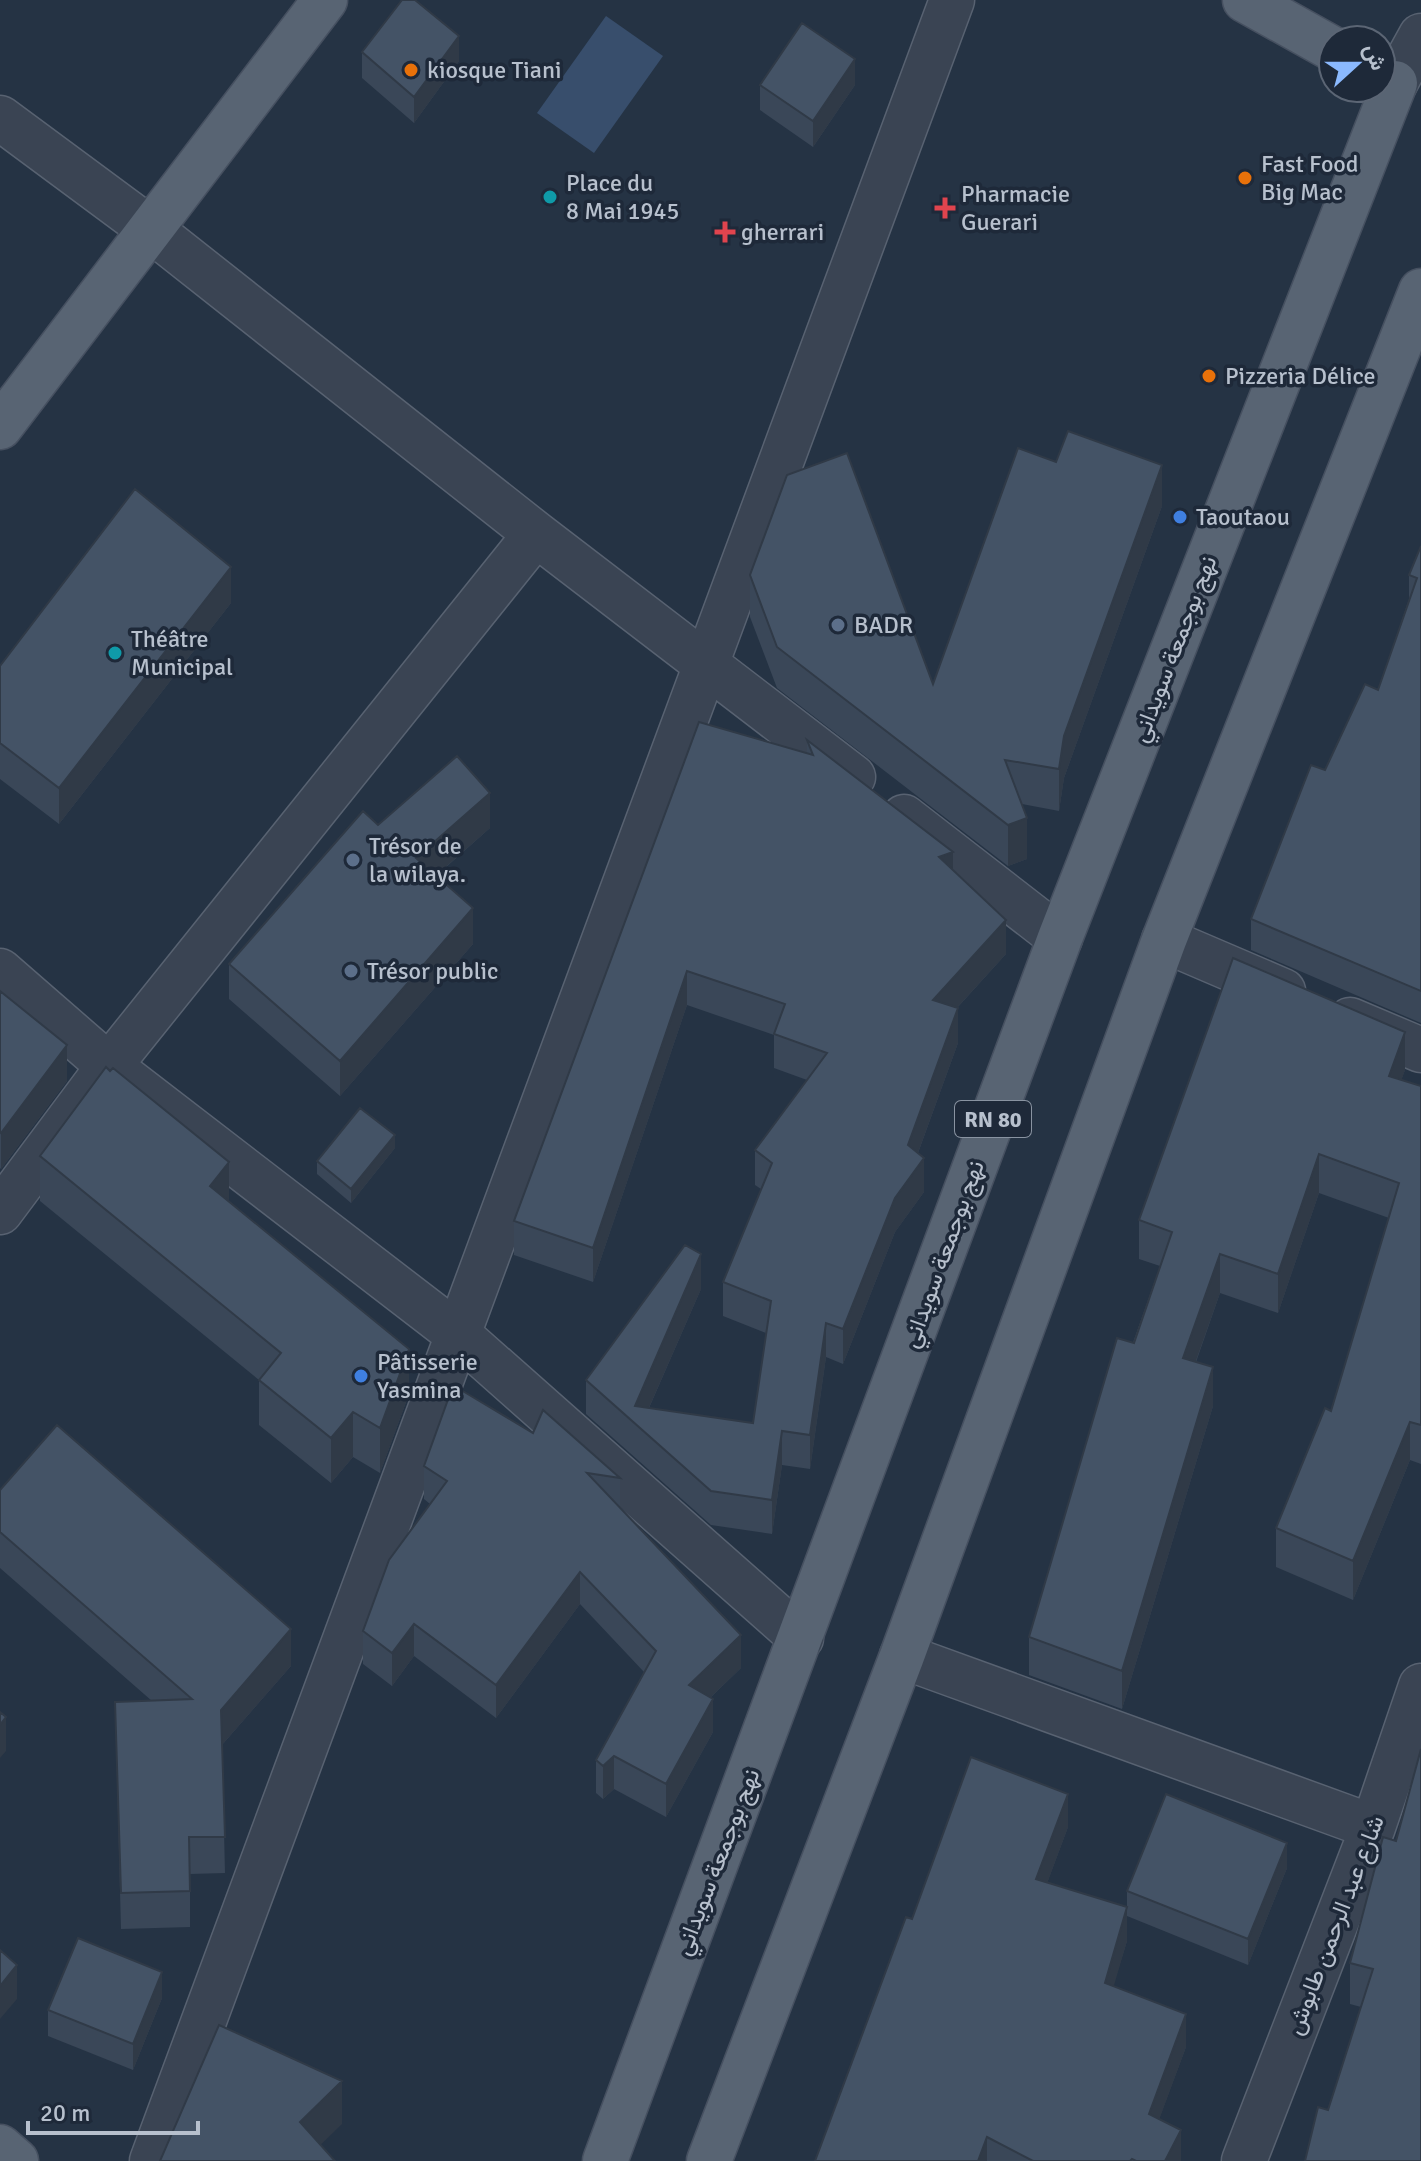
<svg xmlns="http://www.w3.org/2000/svg" width="1421" height="2161" font-family="Signika,Vazirmatn,sans-serif">
<style>
.water{fill:#384e6c}
.lines{fill:none;stroke-linecap:round;stroke-linejoin:round}
.minor-casing{stroke:#586271;stroke-width:47}
.major-casing{stroke:#465060;stroke-width:47}
.minor{stroke:#3a4453;stroke-width:44}
.major{stroke:#586473;stroke-width:44}
.wall{fill:#3a4758}
.shaded-wall{fill:#303a47}
.building{fill:#445366;stroke:#303a47;stroke-width:2}
.food-dot{fill:#e8710a;stroke:#1e2939;stroke-width:3}
.culture-dot{fill:#0f9aa8;stroke:#1e2939;stroke-width:3}
.health-dot{fill:#e0444e;stroke:#1e2939;stroke-width:3}
.shop-dot{fill:#3f7fe0;stroke:#1e2939;stroke-width:3}
.service-dot{fill:#5c6f8a;stroke:#1e2939;stroke-width:3}
.labels{text-anchor:middle;dominant-baseline:central;stroke-width:7;stroke-linejoin:round;paint-order:stroke}
.shield{fill:#1e2939;stroke:#8993a1;stroke-width:2}
.shield-label{font-size:22px;font-weight:bold;fill:#b7c0cd}
.poi-label{font-size:24px;fill:#b7c0cd;stroke:#1e2939;text-anchor:start}
.street-label{font-size:24px;fill:#b7c0cd;stroke:#1e2939}
</style>
<rect width="100%" height="100%" fill="#253344"/>
<path class="water" d="M606,16L663,56L594,153L537,113Z"/>
<g class="lines">
<g class="minor-casing">
<path id="minor" d="M1395,83L1421,36
M0,118L150,229L536,534L853,777
M904,817L1060,938
M1164,940L1283,991
M0,971L109,1066L460,1336L801,1638
M1350,1020L1421,1050
M0,1212L109,1066L536,534
M902,1656L1373,1827
M152,2161L952,0
M1244,2161L1373,1827L1421,1686"/>
</g>
<g class="major-casing">
<path id="major" d="M1245,0L1333,49
M0,427L325,0
M0,2147L16,2161
M605,2161L1060,938L1395,83
M709,2161L902,1656L1164,940L1421,291"/>
</g>
<use href="#minor" class="minor"/>
<use href="#major" class="major"/>
</g>
<path class="wall" d="M362,52L459,61L414,123L362,78Z
M760,85H855L813,147L760,110Z
M1162,506L1064,778L1059,811L1022,804L1027,859L1008,866L777,688L750,617V575L933,684Z
M1421,546V1023L1251,950V919L1325,770L1378,690L1409,599V575Z
M231,603L59,824L0,779V666Z
M807,740L953,870L1006,954L957,1008L958,1043L918,1153L924,1192L895,1232L843,1364L826,1357L810,1469L782,1465L772,1534L711,1525L586,1414V1380L701,1289L649,1408L753,1423L766,1333L723,1316V1282L761,1189L755,1185V1150L807,1080L774,1068V1035L687,1005L593,1282L514,1255V1221L807,753Z
M378,825L490,828L436,876L473,944L340,1096L229,999V964Z
M0,991L67,1081L1,1169L0,1168Z
M1405,1070L1401,1080L1421,1086V1464L1410,1460L1353,1600L1276,1567V1528L1331,1411L1389,1218L1319,1193L1278,1313L1220,1293L1196,1362L1213,1406L1122,1709L1029,1675V1637L1160,1266L1139,1259V1220Z
M110,1071L229,1201L409,1394L380,1473L353,1457L331,1483L259,1425V1380L40,1201V1156Z
M395,1148L351,1203L317,1174V1161Z
M456,1399L533,1433L620,1478V1508L741,1668L711,1697L713,1732L666,1817L614,1789L603,1799L596,1793V1760L644,1672L580,1604L496,1718L414,1656L392,1686L363,1664V1631L430,1504L424,1499V1466Z
M0,1490L291,1666L222,1745L225,1873L190,1874V1927L121,1929L115,1702L152,1701L0,1568Z
M1068,1827L1047,1883L1127,1941L1113,1986L1186,2047L1159,2119L1181,2161H815L912,1919Z
M1396,1841L1421,2161L1328,2110L1361,2007L1350,2004V1963Z
M1287,1868L1248,1965L1127,1916V1891Z
M162,1998L133,2070L48,2036V2010Z"/>
<path class="shaded-wall" d="M459,36V61L414,123V97Z
M855,59V85L813,147V121Z
M1162,465V506L1064,778L1059,811V769L1064,736Z
M231,567V603L59,824V788Z
M490,793V828L416,893V858Z
M1027,818V859L1008,866V825Z
M953,852V887L939,857Z
M473,908V944L340,1096V1061Z
M1006,920V954L933,1034V1000Z
M687,971V1005L593,1282V1248Z
M958,1008V1043L908,1180V1145Z
M1405,1032V1070L1389,1115V1076Z
M67,1045V1081L1,1169V1133Z
M395,1135V1148L351,1203V1189Z
M1319,1154V1193L1278,1313V1274Z
M924,1158V1192L895,1232L843,1364V1329L895,1198Z
M229,1162V1207L210,1186Z
M701,1254V1289L640,1428L635,1406Z
M1220,1254V1293L1183,1397V1358Z
M826,1323V1357L810,1469V1435Z
M409,1349V1394L380,1473V1428Z
M1213,1367V1406L1122,1709V1671Z
M353,1412V1457L331,1483V1438Z
M1410,1422V1460L1353,1600V1561Z
M782,1431V1465L772,1534V1500Z
M580,1572V1604L496,1718V1685Z
M414,1624V1656L392,1686V1653Z
M291,1629V1666L221,1746V1710Z
M741,1635V1668L689,1718V1685Z
M713,1699V1732L666,1817V1784Z
M6,1717V1751L0,1758V1725Z
M614,1756V1789L603,1799V1766Z
M1068,1794V1827L1036,1913V1879Z
M1287,1843V1868L1248,1965V1939Z
M1127,1907V1941L1105,2016V1983Z
M17,1965V1999L0,2019V1986Z
M162,1972V1998L133,2070V2044Z
M1186,2014V2047L1149,2147V2114Z
M342,2081V2124L304,2161L300,2122Z
M1181,2130V2161H1165Z
M987,2137V2161H978Z"/>
<path class="building" d="M402,0H415L459,36L414,97L362,52Z
M802,23L855,59L813,121L760,85Z
M1068,431L1162,465L1064,736L1059,769L1005,760L1027,818L1008,825L777,647L750,575L787,475L847,453L933,684L1018,448L1056,462Z
M135,489L231,567L59,788L0,743V666Z
M1421,546V991L1251,919L1311,765L1325,770L1365,684L1378,690L1417,578L1409,575Z
M699,722L813,755L807,740L953,852L939,857L1006,920L933,1000L958,1008L908,1145L924,1158L895,1198L843,1329L826,1323L810,1435L782,1431L772,1500L711,1491L586,1380L685,1245L701,1254L635,1406L753,1423L771,1301L723,1282L772,1163L755,1150L827,1053L774,1034L785,1004L687,971L593,1248L514,1221Z
M457,756L490,793L416,858L473,908L340,1061L229,964L363,811L378,825Z
M1233,958L1405,1032L1389,1076L1421,1086V1425L1410,1422L1353,1561L1276,1528L1325,1408L1331,1411L1399,1183L1319,1154L1278,1274L1220,1254L1183,1358L1213,1367L1122,1671L1029,1637L1117,1338L1134,1343L1172,1232L1139,1220Z
M0,991L67,1045L1,1133L0,1132Z
M106,1067L110,1071L113,1068L229,1162L210,1186L409,1349L380,1428L353,1412L331,1438L259,1380L281,1353L40,1156Z
M360,1108L395,1135L351,1189L317,1161Z
M461,1390L533,1433L543,1410L620,1478L587,1473L741,1635L689,1685L713,1699L666,1784L614,1756L603,1766L596,1760L656,1651L580,1572L496,1685L414,1624L392,1653L363,1631L389,1560L447,1481L424,1466L450,1394L456,1399Z
M57,1425L291,1629L221,1710L225,1837H189L190,1891L121,1893L115,1702L192,1699L0,1532V1490Z
M0,1712L6,1717L0,1725Z
M1421,1749V2161H1305L1318,2107L1328,2110L1373,1969L1350,1963L1383,1837L1396,1841Z
M971,1757L1068,1794L1036,1879L1127,1907L1105,1983L1186,2014L1149,2114L1181,2130L1165,2161H1136L1132,2159L1130,2161H1033L987,2137L978,2161H815L906,1917L912,1919Z
M1166,1794L1287,1843L1248,1939L1127,1891Z
M78,1938L162,1972L133,2044L48,2010Z
M0,1950L17,1965L0,1986Z
M219,2025L342,2081L300,2122L335,2161H160Z"/>
<g class="food-dot">
<circle cx="411" cy="70" r="8"/>
<circle cx="1245" cy="178" r="8"/>
<circle cx="1209" cy="376" r="8"/>
</g>
<g class="culture-dot">
<circle cx="550" cy="197" r="8"/>
<circle cx="115" cy="653" r="8"/>
</g>
<g class="health-dot">
<path d="M941 196h8v8h8v8h-8v8h-8v-8h-8v-8h8z"/>
<path d="M721 220h8v8h8v8h-8v8h-8v-8h-8v-8h8z"/>
</g>
<g class="shop-dot">
<circle cx="1180" cy="517" r="8"/>
<circle cx="361" cy="1376" r="8"/>
</g>
<g class="service-dot">
<circle cx="838" cy="625" r="8"/>
<circle cx="353" cy="860" r="8"/>
<circle cx="351" cy="971" r="8"/>
</g>
<g class="labels">
<rect class="shield" x="955" y="1101" width="76" height="36" rx="6"/>
<g class="shield-label">
<text x="993" y="1119">RN 80</text>
</g>
<g class="poi-label">
<text x="427" y="70">kiosque Tiani</text>
<text x="1261" y="164">Fast Food<tspan x="1261" dy="28">Big Mac</tspan></text>
<text x="566" y="183">Place du<tspan x="566" dy="28">8 Mai 1945</tspan></text>
<text x="961" y="194">Pharmacie<tspan x="961" dy="28">Guerari</tspan></text>
<text x="741" y="232">gherrari</text>
<text x="1225" y="376">Pizzeria Délice</text>
<text x="1196" y="517">Taoutaou</text>
<text x="854" y="625">BADR</text>
<text x="131" y="639">Théâtre<tspan x="131" dy="28">Municipal</tspan></text>
<text x="369" y="846">Trésor de<tspan x="369" dy="28">la wilaya.</tspan></text>
<text x="367" y="971">Trésor public</text>
<text x="377" y="1362">Pâtisserie<tspan x="377" dy="28">Yasmina</tspan></text>
</g>
<g class="street-label">
<text transform="translate(1174 649) rotate(-69)">نهج بوجمعة سويداني</text>
<text transform="translate(943 1254) rotate(-70)">نهج بوجمعة سويداني</text>
<text transform="translate(717 1862) rotate(-69)">نهج بوجمعة سويداني</text>
<text transform="translate(1335 1925) rotate(-69)">شارع عبد الرحمن طابوش</text>
</g>
</g>
<g transform="translate(1357 64) rotate(69)"><circle r="38" fill="#1e2939" stroke="#5b6574" stroke-width="2"/>
<path d="M0-6L14 30L0 20L-14 30Z" fill="#8bb9fe"/>
<text y="-12" font-size="22" font-weight="bold" text-anchor="middle" fill="#b7c0cd">ش</text>
</g>
<path d="M28 2121v12h170v-12" fill="none" stroke="#b7c0cd" stroke-width="4"/>
<text x="40" y="2121" font-size="24" fill="#b7c0cd" stroke="#1e2939" stroke-width="6" paint-order="stroke">20 m</text>
</svg>
